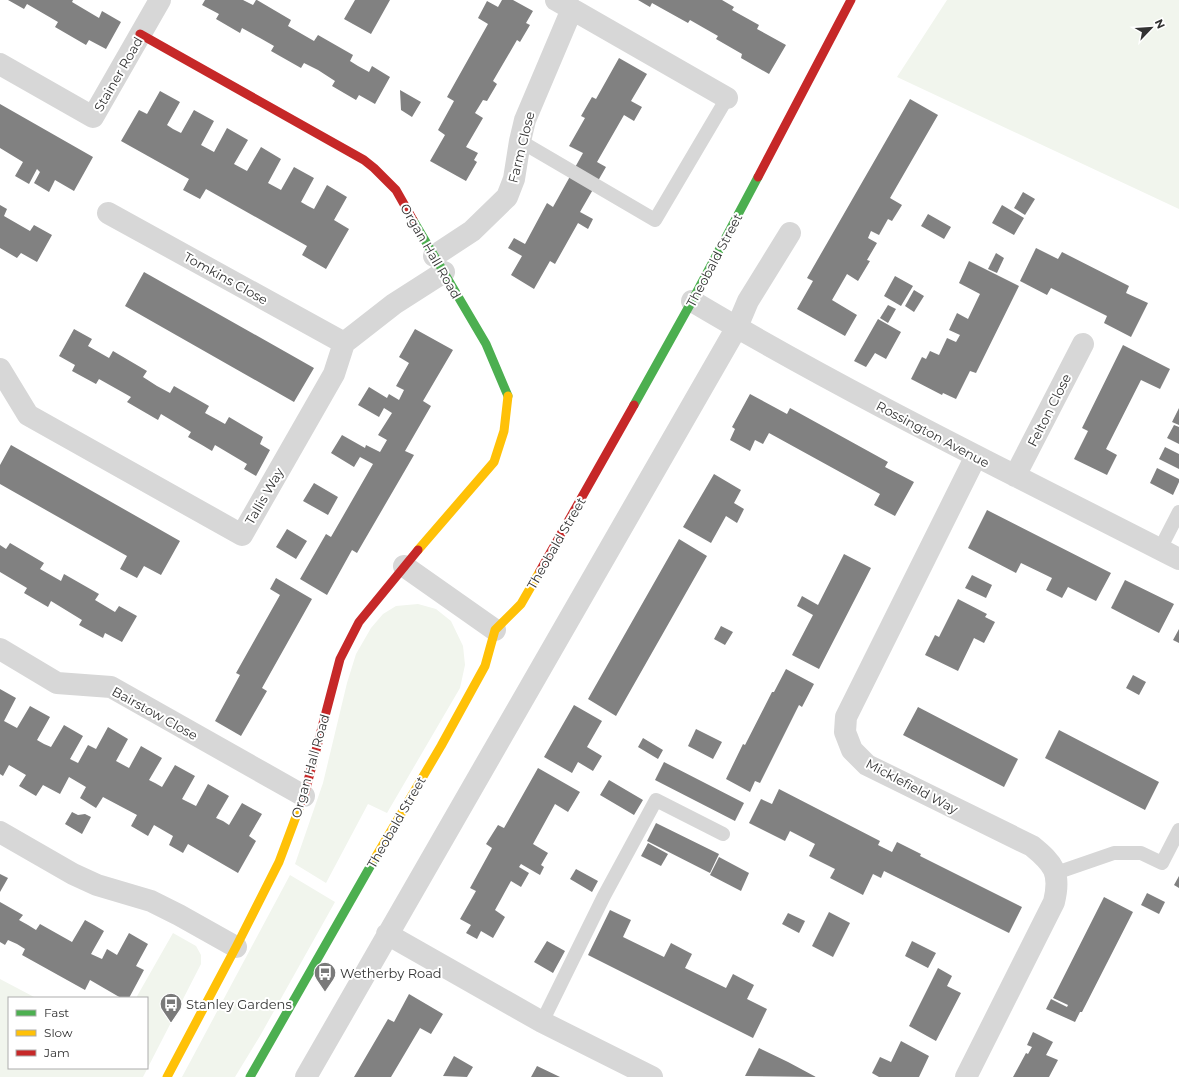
<svg xmlns="http://www.w3.org/2000/svg" width="1179" height="1077" font-family="Montserrat,sans-serif">
<style>
.green{fill:#f1f5ed}
.building{fill:#818181}
.lines{fill:none;stroke-linecap:round;stroke-linejoin:round}
.lane{stroke:#d7d7d7;stroke-width:14}
.street{stroke:#d7d7d7;stroke-width:22}
.fast{stroke:#4caf50;stroke-width:9}
.slow{stroke:#ffc107;stroke-width:9}
.jam{stroke:#c62828;stroke-width:9}
.labels{text-anchor:middle;dominant-baseline:central;stroke-width:4;stroke-linejoin:round;paint-order:stroke}
.street-label{font-size:13px;fill:#333;stroke:#fff}
.poi-label{font-size:13px;fill:#333;stroke:#fff;text-anchor:start}
</style>
<rect width="100%" height="100%" fill="#fff"/>
<path class="green" d="M947,0H1179V209L897,77Z
M418,604L436,609L451,621L463,646L465,665L460,688L387,813L368,804L326,883L295,864L323,783L347,683L356,654L371,628L383,614L396,606Z
M290,875L335,902L260,1036L235,1077H182Z
M173,933L196,946L201,955V964L143,1077H0V979L36,998H9V1068H147V998H136Z"/>
<path class="building" d="M8,0H73L72,2L99,18L102,11L121,22L106,49L89,40L86,45L55,27L58,22L27,4L24,9Z
M205,0H243L253,5L256,0H257L291,20L288,26L314,41L318,35L353,55L350,61L358,66L369,72L372,66L390,77L375,104L359,95L356,100L332,86L335,81L318,70L304,63L301,68L271,51L274,46L260,38L242,28L240,33L216,19L219,14L202,5Z
M355,0H390L371,34L344,19Z
M502,0H513L533,11L526,23L530,25L520,42L517,40L493,81L497,84L487,101L483,100L475,113L483,118L466,147L478,153L474,160L477,162L466,181L430,161L445,135L438,130L454,101L447,97L488,24L478,18L487,1L498,7Z
M638,0H722L734,7L732,10L759,25L757,29L786,45L769,74L741,58L742,54L716,39L718,36L690,20L688,23L652,3L650,7Z
M619,58L647,74L631,101L642,107L634,121L624,115L597,162L606,167L580,212L593,219L588,229L578,223L555,264L550,261L534,289L511,275L522,256L508,248L514,238L525,244L547,203L553,207L583,153L569,146L585,118L581,116L592,97L596,99Z
M400,90L421,102L412,117L401,110Z
M160,91L180,102L167,125L173,129L181,133L194,110L214,121L201,145L214,152L227,128L248,140L234,164L247,171L261,147L281,159L268,183L281,190L294,167L314,178L301,202L308,206L314,209L327,185L347,197L334,220L349,229L326,269L302,255L307,246L206,189L200,199L183,190L189,179L121,141L139,110L147,114Z
M910,99L938,115L890,198L902,205L892,221L888,219L879,235L871,231L868,238L877,243L867,260L870,261L858,281L847,274L832,300L857,315L845,336L797,309L813,281L807,278Z
M0,104L93,157L74,191L55,180L49,192L34,183L40,172L37,169L29,184L15,176L23,162L0,148Z
M1023,192L1035,199L1025,215L1014,208Z
M0,205L7,209L4,216L30,231L34,225L52,235L37,262L21,253L17,258L0,248Z
M1002,205L1024,218L1014,235L992,223Z
M928,214L951,227L944,239L921,226Z
M1036,248L1058,259L1062,252L1129,286L1126,293L1148,303L1131,337L1104,323L1107,316L1051,288L1047,295L1020,281Z
M996,253L1004,258L997,273L988,269Z
M969,261L1019,286L976,373L970,371L956,399L943,393L942,395L911,379L922,357L926,359L930,351L939,355L947,338L956,342L960,335L949,330L957,313L968,319L978,298L980,294L959,283Z
M144,272L314,368L294,402L125,306Z
M895,276L913,286L901,306L884,296Z
M914,290L924,296L914,312L905,306Z
M888,305L896,309L888,323L880,318Z
M878,319L901,332L886,359L875,353L866,367L854,361Z
M74,329L92,339L88,346L109,358L113,351L147,371L143,377L157,386L170,393L174,386L209,406L205,413L216,419L225,424L229,417L263,437L260,444L270,450L256,476L244,469L247,464L215,445L212,451L202,445L188,437L191,432L161,414L158,420L127,402L131,397L99,379L96,384L72,371L75,365L59,356Z
M415,329L453,350L423,401L431,406L405,451L414,455L357,553L352,550L327,595L300,579L326,534L331,537L373,464L360,457L354,467L331,453L342,435L365,448L366,445L380,452L387,440L378,435L392,413L384,408L379,417L358,405L369,387L387,398L389,394L399,400L404,390L396,386L409,363L399,357Z
M1123,345L1170,369L1160,389L1141,380L1106,449L1117,455L1107,475L1074,459L1088,431L1082,428Z
M750,394L787,414L790,408L888,462L885,467L914,482L895,516L874,505L880,494L769,433L763,444L755,440L750,451L730,440L735,429L732,427Z
M1179,408V425L1172,422Z
M1174,425L1179,427V444L1167,438Z
M11,445L180,541L161,575L144,566L137,578L120,569L127,556L0,484V465Z
M1165,447L1179,454V469L1159,459Z
M1157,468L1179,479V482L1173,495L1150,483Z
M714,474L741,490L734,503L744,509L737,523L726,516L711,543L683,527Z
M314,483L338,497L328,515L303,501Z
M987,510L1111,573L1096,601L1068,587L1062,598L1046,590L1052,578L1021,563L1016,573L968,548Z
M287,529L307,541L296,559L276,547Z
M679,539L707,556L616,716L588,699Z
M10,543L44,563L40,569L61,581L64,574L99,594L95,600L115,612L119,606L137,616L122,642L105,633L103,638L79,625L82,620L51,601L48,607L24,593L27,588L0,572V545L6,549Z
M844,554L871,568L819,669L792,655L813,615L797,606L802,596L818,605Z
M972,575L992,585L986,598L965,588Z
M276,578L312,599L262,688L267,691L241,736L215,721L240,675L236,673L280,595L270,589Z
M1125,580L1174,604L1159,633L1111,608Z
M958,599L987,614L985,617L995,622L984,643L974,638L958,671L925,655L935,635L939,637Z
M721,626L733,632L725,645L714,639Z
M1179,629V643L1173,640Z
M786,669L814,684L802,707L799,705L760,783L755,781L750,792L726,779L743,744L745,745L772,692H774Z
M1133,675L1146,682L1139,695L1126,688Z
M0,689L16,698L4,721L17,728L30,706L50,717L37,740L44,744L51,747L64,725L83,736L70,759L78,763L88,745L96,749L108,727L128,739L116,761L129,768L141,746L162,758L149,780L155,783L162,787L175,765L195,776L182,799L196,806L208,784L229,796L216,818L223,821L229,825L242,803L262,814L249,836L256,841L238,873L188,844L183,853L169,845L173,836L154,825L148,836L131,826L137,815L103,797L96,808L80,798L86,787L69,777L60,794L43,785L36,796L19,786L26,775L9,765L3,776L0,774Z
M574,705L602,721L587,747L602,756L593,771L578,762L572,773L544,757Z
M918,707L1018,759L1004,787L903,735Z
M696,729L722,742L713,759L688,746Z
M1059,730L1159,782L1145,810L1045,758Z
M643,738L663,750L658,759L638,747Z
M664,762L744,803L735,821L655,780Z
M538,768L580,792L568,812L555,804L533,844L548,853L541,865L544,867L540,875L521,864L519,867L529,873L521,887L511,881L495,910L505,917L493,938L481,931L477,939L466,933L471,925L460,919L476,891L470,888L492,848L486,844L498,825L504,828Z
M609,780L643,800L634,815L600,795Z
M779,789L880,841L878,845L892,852L897,842L921,854L920,856L1022,907L1009,933L884,871L881,878L873,874L863,895L830,878L835,869L809,856L815,844L790,831L785,841L749,823L761,799L772,804Z
M72,812L78,815L85,814L91,817L82,834L65,824Z
M656,823L719,854L710,873L647,841Z
M648,843L668,854L661,866L641,856Z
M719,857L749,873L741,891L710,875Z
M576,869L598,881L592,892L570,879Z
M0,874L8,878L0,892Z
M1179,876V888L1174,885Z
M1147,893L1165,902L1159,914L1141,905Z
M1104,897L1133,912L1082,1012H1080L1075,1022L1046,1009L1051,999L1067,1007L1068,1005L1053,998Z
M0,902L23,915L19,920L28,925L36,930L40,924L72,942L85,920L94,925L104,931L91,954L102,959L107,949L117,955L129,933L148,944L136,966L144,970L129,998H121L90,980L85,990L22,955L25,949L17,944L8,940L5,945L0,942Z
M610,910L631,920L623,937L664,957L671,943L692,954L685,968L726,988L733,974L754,985L747,999L767,1009L753,1038L588,955Z
M829,912L850,923L833,957L812,946Z
M788,913L805,921L799,933L782,924Z
M547,941L565,951L553,973L534,962Z
M912,941L936,953L928,968L905,956Z
M938,968L952,976L947,986L961,993L936,1041L909,1026Z
M409,994L443,1014L431,1034L420,1028L391,1077H354L388,1019L394,1022Z
M1033,1032L1053,1042L1046,1055L1058,1060L1049,1077H1013L1026,1053L1028,1054L1032,1047L1027,1045Z
M901,1041L929,1056L919,1077H879L872,1073L880,1057L891,1062Z
M759,1048L788,1062L816,1077L745,1076Z
M454,1056L473,1067L467,1077L443,1076Z
M537,1066L560,1077H531Z"/>
<g class="lines">
<path class="lane" d="M520,141L655,220L727,98
M1160,549L1179,512
M1056,873L1114,853H1141L1162,863L1179,830
M542,1022L604,896L656,800L723,834"/>
<path class="street" d="M556,0L727,98
M0,64L93,117L160,0
M108,213L344,343
M434,256L472,231L507,197L514,179L520,141L525,120L572,9
M692,301C850,395 1015,475 1179,559
M0,369L28,415L242,535L334,374L344,343L394,304L444,272
M1015,476L1083,344
M404,566L495,630
M0,649L57,683L111,687L304,796
M0,832L73,874L97,885L151,901L179,915L236,947
M387,934L542,1022L652,1077
M306,1077L737,327L748,301L790,233
M966,1077L1054,902C1061,873 1054,864 1032,846L867,765L852,750L845,732L846,717L976,456"/>
<path class="fast" d="M413,220L486,344L508,396
M634,405L692,301L758,177
M250,1077L375,858"/>
<path class="slow" d="M418,550L494,462L504,431L508,396
M375,858L441,746L485,666L495,630L521,604L540,571
M167,1077L236,947L279,862L300,806"/>
<path class="jam" d="M140,34L364,160L374,168L396,190L413,220
M758,177L851,0
M540,571L634,405
M300,806L304,796L340,659L359,622L418,550"/>
</g>
<defs>
<g id="bus-pin" transform="scale(1.15)"><path d="M0 17L-7.5 6A9.5 9.5 0 1 1 7.5 6Z" fill="#7a7a7a" stroke="#fff"/><path d="M-5-6H5V4H4V6H2V4H-2V6H-4V4H-5ZM-3.5-4V0h7V-4ZM-3.5 1.2v1.5H-2V1.2ZM2 1.2v1.5H3.5V1.2Z" fill="#fff"/></g>
</defs>
<g fill-rule="evenodd">
<use href="#bus-pin" x="325" y="973"/>
<use href="#bus-pin" x="171" y="1004"/>
</g>
<g class="labels">
<g class="street-label">
<text transform="translate(118 74) rotate(-60)">Stainer Road</text>
<text transform="translate(521 147) rotate(-76)">Farm Close</text>
<text transform="translate(431 251) rotate(60)">Organ Hall Road</text>
<text transform="translate(714 260) rotate(-62)">Theobald Street</text>
<text transform="translate(226 278) rotate(29)">Tomkins Close</text>
<text transform="translate(1049 410) rotate(-63)">Felton Close</text>
<text transform="translate(933 434) rotate(28)">Rossington Avenue</text>
<text transform="translate(264 496) rotate(-60)">Tallis Way</text>
<text transform="translate(556 543) rotate(-60)">Theobald Street</text>
<text transform="translate(155 713) rotate(29)">Bairstow Close</text>
<text transform="translate(310 766) rotate(-74)">Organ Hall Road</text>
<text transform="translate(912 786) rotate(28)">Micklefield Way</text>
<text transform="translate(396 822) rotate(-60)">Theobald Street</text>
</g>
<g class="poi-label">
<text x="340" y="973">Wetherby Road</text>
<text x="186" y="1004">Stanley Gardens</text>
</g>
</g>
<rect x="8" y="997" width="140" height="72" fill="#ffffff" stroke="#adadad"/>
<rect x="16" y="1010" width="20" height="6" fill="#4caf50" stroke="#adadad"/>
<text x="44" y="1017" font-size="12" fill="#333333">Fast</text>
<rect x="16" y="1030" width="20" height="6" fill="#ffc107" stroke="#adadad"/>
<text x="44" y="1037" font-size="12" fill="#333333">Slow</text>
<rect x="16" y="1050" width="20" height="6" fill="#c62828" stroke="#adadad"/>
<text x="44" y="1057" font-size="12" fill="#333333">Jam</text>
<g transform="translate(1151 28) rotate(65)" stroke="#ffffff" stroke-width="3" paint-order="stroke">
<path d="M0-3L7 15L0 10L-7 15Z" fill="#333333"/>
<text y="-6" font-size="11" font-weight="bold" text-anchor="middle" fill="#333333">N</text>
</g>
</svg>
